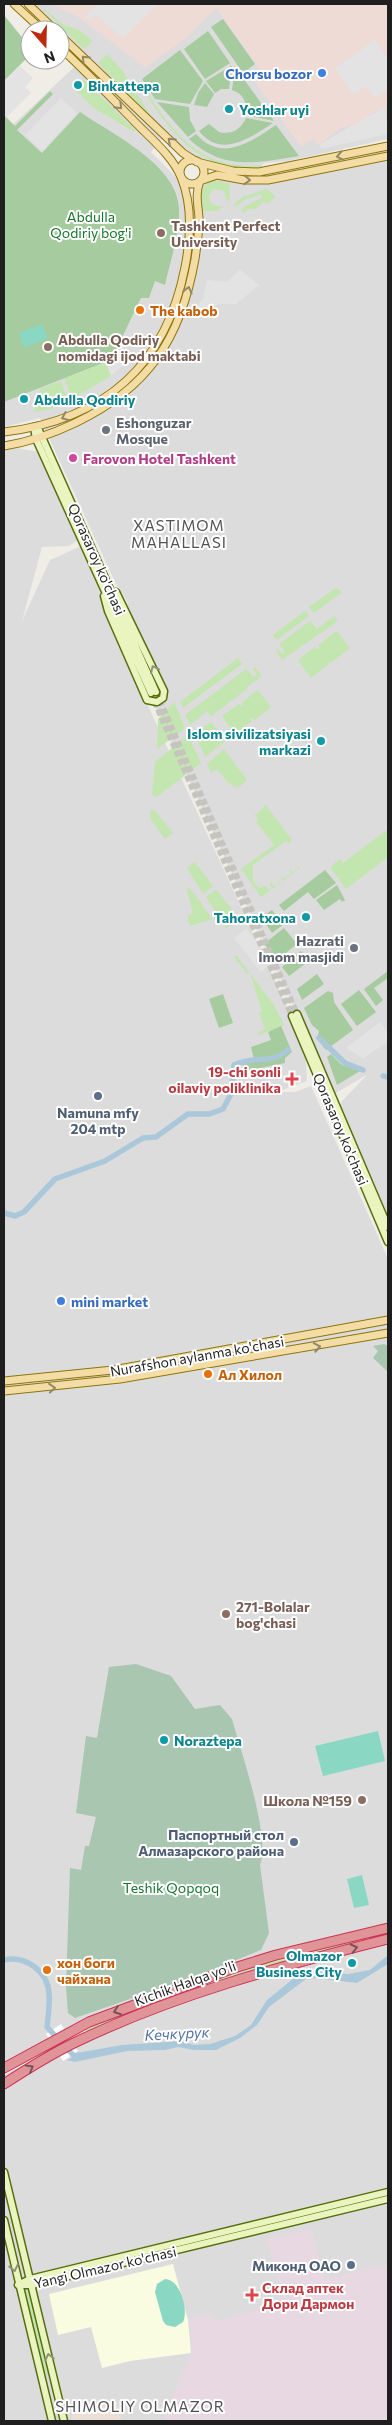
<svg xmlns="http://www.w3.org/2000/svg" width="392" height="2425" font-family="Commissioner,sans-serif">
<style>
.residential{fill:#dddcdc;fill-rule:evenodd}
.commercial{fill:#eedbd6}
.industrial{fill:#e7d8e2}
.education{fill:#f9fce1}
.military{fill:#ebdfd6}
.grass{fill:#c3e5b0}
.forest{fill:#a5cb9e}
.cemetery{fill:#a9c6b1}
.pitch{fill:#8ad7c4}
.parking{fill:#e3e3e3}
.plaza{fill:#dcdae4}
.water{fill:#aac8d9}
.pier{fill:#fff}
.lines{fill:none;stroke-linecap:round;stroke-linejoin:round}
.canal{stroke:#aac8d9;stroke-width:5.5}
.secondary-tunnel{stroke:#c5c4be;stroke-width:6;stroke-dasharray:6 3;stroke-linecap:butt}
.secondary-casing{stroke:#566e0e;stroke-width:9}
.primary-casing{stroke:#8d740c;stroke-width:9}
.highway-casing{stroke:#cc3353;stroke-width:11}
.secondary{stroke:#eaf4be;stroke-width:6}
.primary{stroke:#f4dda5;stroke-width:7}
.highway{stroke:#e09498;stroke-width:9}
.oneway{stroke:#948869}
.oneway2{stroke:#8f9476}
.oneway3{stroke:#765455}
.shop-dot{fill:#3f7fe0;stroke:#fff;stroke-width:2}
.culture-dot{fill:#0f9aa8;stroke:#fff;stroke-width:2}
.education-dot{fill:#8d6e63;stroke:#fff;stroke-width:2}
.food-dot{fill:#e8710a;stroke:#fff;stroke-width:2}
.worship-dot{fill:#6b7280;stroke:#fff;stroke-width:2}
.hotel-dot{fill:#d1479c;stroke:#fff;stroke-width:2}
.health-dot{fill:#e0444e;stroke:#fff;stroke-width:2}
.service-dot{fill:#5c6f8a;stroke:#fff;stroke-width:2}
.labels{text-anchor:middle;dominant-baseline:central;stroke-width:4;stroke-linejoin:round;paint-order:stroke}
.shop-label{font-size:14px;font-weight:bold;fill:#366cbe;stroke:#fff;text-anchor:end}
.culture-label{font-size:14px;font-weight:bold;fill:#0d838f;stroke:#fff;text-anchor:start}
.park-label{font-size:14px;fill:#15752a;stroke:#fff}
.education-label{font-size:14px;font-weight:bold;fill:#785e54;stroke:#fff;text-anchor:start}
.food-label{font-size:14px;font-weight:bold;fill:#c56008;stroke:#fff;text-anchor:start}
.worship-label{font-size:14px;font-weight:bold;fill:#5b616d;stroke:#fff;text-anchor:start}
.hotel-label{font-size:14px;font-weight:bold;fill:#b23c85;stroke:#fff;text-anchor:start}
.street-label{font-size:14px;fill:#1f1f1f;stroke:#fff}
.health-label{font-size:14px;font-weight:bold;fill:#be3a42;stroke:#fff;text-anchor:end}
.service-label{font-size:14px;font-weight:bold;fill:#4e5e75;stroke:#fff;text-anchor:end}
.neighbourhood-label{font-size:15px;letter-spacing:1px;fill:#525252;stroke:#fff}
.water-label{font-size:15px;font-style:italic;fill:#5371a7;stroke:#fff}
</style>
<rect width="100%" height="100%" fill="#efede6"/>
<path class="residential" d="M34,4H388V139L288,161L265,163L251,172L269,184L388,161V1217L340,1106L342,1101L367,1075L334,1094L138,670L127,601L115,582L40,418L4,427V133L86,56ZM166,134L206,164L248,173L213,180L203,185L199,192L198,211L177,178L151,152Z
M4,446L39,452L78,540L69,546L42,547L22,621L50,560L83,545L96,574L104,607L143,695L305,1046L307,1081L277,1092H295L311,1086L388,1259V1927L295,1951L111,2013L4,2070Z
M388,1939V2421H4V2075L132,2011L252,1969L346,1945Z"/>
<path class="commercial" d="M55,4H388V109L375,111L358,124L341,128L318,145L313,139L301,147L251,76L260,69L216,8L181,42L145,67L77,16L60,9Z"/>
<path class="industrial" d="M311,2229L325,2279L388,2265V2421H165L164,2416L192,2352L189,2318L212,2314L215,2322L284,2302L267,2239Z"/>
<path class="education" d="M173,2264L188,2320L191,2353L130,2361L102,2368L91,2327L58,2335L49,2294Z"/>
<path class="military" d="M116,2402L122,2421H73L71,2414Z"/>
<path class="grass" d="M39,5L64,25L79,30L93,41L85,49L79,45Z
M107,54L122,70L153,119L98,63Z
M81,80L85,81L135,130L134,132L94,108L73,88Z
M139,80C171,129 197,171 262,165V167C200,177 167,128 138,82Z
M213,180L229,183L230,198L227,202L224,191L214,189L209,195C209,206 216,205 223,207L216,211H203C200,198 198,186 213,180Z
M267,189L276,197L267,204L263,201L256,209H249L243,213L241,211L245,206L263,197L261,194L244,200L236,207L233,205L242,197Z
M106,362L111,376L72,399L64,378Z
M61,381L68,401L51,409L34,412L38,397L42,395L39,389Z
M336,588L342,592L314,613L309,607Z
M305,611L309,616L277,640L273,635Z
M334,616L338,621L282,660L276,651L278,649L282,654L285,652L279,644L310,621L317,629Z
M337,631L350,648L331,663L329,661L328,665L311,678L298,660L315,647L317,649L320,648L318,645Z
M238,658L242,664L183,708L180,702Z
M255,667L262,676L248,686L246,690L211,716L207,711L190,725L185,715L246,669L254,677L257,674L253,669Z
M258,690L271,707L255,720L252,718L251,719L252,721L235,734L222,716L239,704L241,706L243,704L242,702Z
M174,702L185,728L157,749L158,719Z
M211,722L226,741L205,757L195,734Z
M188,735L201,763L157,797L152,795L155,762Z
M224,749L247,780L239,787L235,786L238,792L231,783L229,784L217,769L211,773L207,764Z
M266,805L292,840L289,843L286,841L253,865C253,873 251,881 259,888L266,886L269,890L272,888L269,884L271,882L274,886L282,881L281,875L283,879L291,874L290,869L293,872L298,869L296,865L300,868L261,897L241,869L274,845L256,822L258,820L252,810L256,815Z
M154,809L173,833L165,839L151,820L150,812Z
M388,829V857L346,889L330,867L340,859L343,863Z
M195,862L213,886L203,894L187,868Z
M186,886L194,893L212,919L190,926L187,916L193,913Z
M216,889L239,919L226,928L206,897Z
M236,955L274,1005L284,1025L259,1035L258,1032L265,1029L259,1013L262,1012L250,973L247,974L234,957Z
M388,1932V1936L245,1972L126,2015L87,2032L86,2029L124,2012L246,1968Z
M25,2289L29,2291L48,2374L46,2376L44,2375Z"/>
<path class="forest" d="M4,15L29,46L30,55L4,81Z
M223,19L255,64L243,73L211,27Z
M208,31L230,63L205,79L184,49Z
M180,50L203,81L190,104L155,99L142,79Z
M231,66H232L229,89H221L215,93L206,81Z
M235,67L274,121L246,115C247,103 244,94 232,90Z
M205,83L214,94L207,107L194,105L198,93Z
M50,91L53,94L17,130L42,153L80,112C112,134 178,165 179,209C180,234 170,261 165,285L155,281L149,298H141L116,350L103,357L105,362L4,402V115L15,126Z
M157,102L189,107L190,120L196,131L188,137Z
M246,118L273,123C250,138 221,159 199,131L209,124L219,132C232,135 240,130 246,118Z
M276,125L299,156C256,163 224,171 189,139L196,134C222,163 250,142 276,125Z
M325,870L336,883L314,899L308,892L284,911L279,905Z
M337,885L345,900L342,902L340,899L324,910L316,900Z
M272,910L283,925L272,933L261,917Z
M284,928L297,944L277,960L264,944Z
M301,951L309,961L289,976L282,967Z
M388,971V978L374,988L383,1000L376,1006L364,989Z
M317,974L324,984L302,1000L297,989Z
M359,990L376,1012L357,1026L341,1004Z
M328,991L333,993L334,1002L353,1030L326,1050L317,1039L319,1031L312,1025L304,1008Z
M223,994L233,1023L219,1028L209,999Z
M281,1026L292,1052L285,1058V1063L245,1071L242,1064L254,1059L251,1047L271,1040L268,1032Z
M331,1054L342,1065L360,1071L337,1085L327,1057Z"/>
<path class="cemetery" d="M384,1344L388,1346V1372L373,1358L378,1351L373,1346Z
M136,1664L171,1676L195,1709L220,1705L232,1719C241,1752 271,1837 260,1865L269,1933L261,1950L199,1975L75,2018L68,2013L66,1987L70,1868L81,1870L85,1846H89L96,1817L76,1813L86,1736L97,1738L109,1667Z"/>
<path class="pitch" d="M42,324L48,338L24,348L19,333Z
M378,1731L385,1761L323,1776L315,1746Z
M362,1875L369,1905L354,1908L347,1879Z
M165,2279C180,2279 189,2310 183,2322L175,2327L166,2325L163,2321L155,2292L157,2284Z"/>
<path class="parking" d="M98,4H157L123,38L96,15L89,21L85,16Z
M375,40L388,60V89L375,98L366,86L354,95L335,68Z
M20,66L33,78L25,87L31,93L7,117L4,114V82Z
M61,98L77,113L42,151L25,135Z
M385,107L388,134L321,149L320,144Z
M240,269L259,285L236,304H220L198,311V304L203,300L207,280L227,282Z
M118,349L130,359L111,376L104,357Z
M246,929L273,963L261,972L234,938Z
M380,1022L388,1033V1042L363,1058L346,1048Z"/>
<path class="plaza" d="M334,939L348,957L337,965L323,947Z"/>
<path class="water" d="M388,1955V1964L357,1983L317,1978L306,1979L269,2007L257,2025L240,2038L216,2050H194L178,2047L165,2050L127,2051L75,2062L67,2060L82,2052L122,2045L180,2041L194,2045L210,2044L235,2036L251,2025L267,2000L299,1974L320,1972L348,1974L370,1970Z"/>
<path class="pier" d="M61,2024L78,2051L63,2061L46,2034Z"/>
<g class="lines">
<path class="canal" d="M319,1038L345,1063L363,1070
M383,1076L388,1077
M4,1213L15,1216L24,1212L55,1179L105,1161L143,1138L156,1137L188,1114H209L223,1109L231,1094L234,1065C256,1054 269,1066 288,1050
M4,1960C25,1955 48,1971 49,1994C50,2005 48,2016 47,2027L74,2056L80,2055"/>
<path class="secondary-tunnel" d="M156,692L297,1014
M151,693L292,1016"/>
<g class="secondary-casing">
<path id="secondary" d="M37,426L156,692
M34,427L36,439L151,693
M104,596L108,611L147,700L157,702L163,698L164,691L116,592
M297,1014L388,1227
M292,1016L388,1242
M4,2172L64,2421
M4,2220L52,2421
M18,2285L30,2279L388,2192
M19,2285H32L388,2199"/>
</g>
<g class="primary-casing">
<path id="primary" d="M14,4L42,30
M28,4L55,30
M60,35L158,129L183,153L197,162L233,171L259,172L388,146
M180 172a12 12 0 1 1 24 0a12 12 0 1 1-24 0Z
M4,432C103,420 166,366 185,267C191,237 193,206 181,177C172,155 149,137 133,120C109,95 85,71 60,47
M4,446C30,442 52,434 75,423C149,388 181,338 195,259C197,246 199,232 199,218C198,204 195,194 200,181L217,175L244,180H268L388,156
M4,1381L113,1370L388,1320
M4,1391L120,1379L388,1333"/>
</g>
<g class="highway-casing">
<path id="highway" d="M4,2068L89,2022L231,1969L276,1955L388,1928
M4,2084C27,2069 51,2054 76,2042C176,1994 281,1966 388,1939"/>
</g>
<use href="#secondary" class="secondary"/>
<use href="#primary" class="primary"/>
<use href="#highway" class="highway"/>
</g>
<defs><path id="oneway-chevron" d="M-2-3.5L2.5 0L-2 3.5" fill="none" stroke-width="1.6" stroke-linecap="round" stroke-linejoin="round" transform="scale(1.25)"/></defs>
<g class="oneway">
<use href="#oneway-chevron" transform="translate(85 59) rotate(-136)"/>
<use href="#oneway-chevron" transform="translate(119 106) rotate(45)"/>
<use href="#oneway-chevron" transform="translate(171 141) rotate(-137)"/>
<use href="#oneway-chevron" transform="translate(340 156) rotate(169)"/>
<use href="#oneway-chevron" transform="translate(247 180) rotate(4)"/>
<use href="#oneway-chevron" transform="translate(188 290) rotate(-76)"/>
<use href="#oneway-chevron" transform="translate(65 417) rotate(158)"/>
<use href="#oneway-chevron" transform="translate(317 1347) rotate(-10)"/>
<use href="#oneway-chevron" transform="translate(52 1388) rotate(-5)"/>
</g>
<g class="oneway2">
<use href="#oneway-chevron" transform="translate(154 669) rotate(-115)"/>
<use href="#oneway-chevron" transform="translate(14 2268) rotate(78)"/>
<use href="#oneway-chevron" transform="translate(49 2357) rotate(-103)"/>
</g>
<g class="oneway3">
<use href="#oneway-chevron" transform="translate(354 1948) rotate(-14)"/>
<use href="#oneway-chevron" transform="translate(117 2011) rotate(160)"/>
<use href="#oneway-chevron" transform="translate(30 2068) rotate(-30)"/>
</g>
<g class="shop-dot">
<circle cx="322" cy="73" r="5"/>
<circle cx="61" cy="1301" r="5"/>
</g>
<g class="culture-dot">
<circle cx="78" cy="85" r="5"/>
<circle cx="229" cy="109" r="5"/>
<circle cx="24" cy="399" r="5"/>
<circle cx="321" cy="741" r="5"/>
<circle cx="306" cy="917" r="5"/>
<circle cx="164" cy="1740" r="5"/>
<circle cx="352" cy="1963" r="5"/>
</g>
<g class="education-dot">
<circle cx="161" cy="233" r="5"/>
<circle cx="48" cy="347" r="5"/>
<circle cx="226" cy="1614" r="5"/>
<circle cx="362" cy="1800" r="5"/>
</g>
<g class="food-dot">
<circle cx="140" cy="310" r="5"/>
<circle cx="208" cy="1374" r="5"/>
<circle cx="47" cy="1970" r="5"/>
</g>
<g class="worship-dot">
<circle cx="106" cy="430" r="5"/>
<circle cx="354" cy="948" r="5"/>
</g>
<circle class="hotel-dot" cx="73" cy="458" r="5"/>
<g class="health-dot">
<path d="M289.5 1071.5h5v5h5v5h-5v5h-5v-5h-5v-5h5z"/>
<path d="M249.5 2287.5h5v5h5v5h-5v5h-5v-5h-5v-5h5z"/>
</g>
<g class="service-dot">
<circle cx="98" cy="1096" r="5"/>
<circle cx="294" cy="1842" r="5"/>
<circle cx="351" cy="2265" r="5"/>
</g>
<g class="labels">
<g class="shop-label">
<text x="312" y="73">Chorsu bozor</text>
<text x="71" y="1301" text-anchor="start">mini market</text>
</g>
<g class="culture-label">
<text x="88" y="85">Binkattepa</text>
<text x="239" y="109">Yoshlar uyi</text>
<text x="34" y="399">Abdulla Qodiriy</text>
<text x="311" y="733" text-anchor="end">Islom sivilizatsiyasi<tspan x="311" dy="16">markazi</tspan></text>
<text x="296" y="917" text-anchor="end">Tahoratxona</text>
<text x="174" y="1740">Noraztepa</text>
<text x="342" y="1955" text-anchor="end">Olmazor<tspan x="342" dy="16">Business City</tspan></text>
</g>
<g class="park-label">
<text x="91" y="216">Abdulla<tspan x="91" dy="16">Qodiriy bog'i</tspan></text>
<text x="171" y="1887">Teshik Qopqoq</text>
</g>
<g class="education-label">
<text x="171" y="225">Tashkent Perfect<tspan x="171" dy="16">University</tspan></text>
<text x="58" y="339">Abdulla Qodiriy<tspan x="58" dy="16">nomidagi ijod maktabi</tspan></text>
<text x="236" y="1606">271-Bolalar<tspan x="236" dy="16">bog'chasi</tspan></text>
<text x="352" y="1800" text-anchor="end">Школа №159</text>
</g>
<g class="food-label">
<text x="150" y="310">The kabob</text>
<text x="218" y="1374">Ал Хилол</text>
<text x="57" y="1962">хон боги<tspan x="57" dy="16">чайхана</tspan></text>
</g>
<g class="worship-label">
<text x="116" y="422">Eshonguzar<tspan x="116" dy="16">Mosque</tspan></text>
<text x="344" y="940" text-anchor="end">Hazrati<tspan x="344" dy="16">Imom masjidi</tspan></text>
</g>
<g class="hotel-label">
<text x="83" y="458">Farovon Hotel Tashkent</text>
</g>
<g class="street-label">
<text transform="translate(97 559) rotate(66)">Qorasaroy ko'chasi</text>
<text transform="translate(341 1129) rotate(67)">Qorasaroy ko'chasi</text>
<text transform="translate(197 1356) rotate(-10)">Nurafshon aylanma ko'chasi</text>
<text transform="translate(185 1983) rotate(-20)">Kichik Halqa yo'li</text>
<text transform="translate(105 2267) rotate(-13)">Yangi Olmazor ko'chasi</text>
</g>
<g class="health-label">
<text x="281" y="1071">19-chi sonli<tspan x="281" dy="16">oilaviy poliklinika</tspan></text>
<text x="262" y="2287" text-anchor="start">Склад аптек<tspan x="262" dy="16">Дори Дармон</tspan></text>
</g>
<g class="service-label">
<text x="98" y="1112" text-anchor="middle">Namuna mfy<tspan x="98" dy="16">204 mtp</tspan></text>
<text x="284" y="1834">Паспортный стол<tspan x="284" dy="16">Алмазарского района</tspan></text>
<text x="341" y="2265">Миконд ОАО</text>
</g>
<g class="neighbourhood-label">
<text x="179" y="525">XASTIMOM<tspan x="179" dy="17">MAHALLASI</tspan></text>
<text x="140" y="2406">SHIMOLIY OLMAZOR</text>
</g>
<g class="water-label">
<text transform="translate(177 2033) rotate(-3)">Кечкурук</text>
</g>
</g>
<rect width="392" height="2425" fill="none" stroke="#1f1f1f" stroke-width="10"/>
<g transform="translate(45 45) rotate(160)"><circle r="24" fill="#ffffff" stroke="#a5a5a5"/>
<path d="M0-4L9 19L0 12L-9 19Z" fill="#bd2810"/>
<text y="-8" font-size="14" font-weight="bold" text-anchor="middle" fill="#1f1f1f">N</text>
</g>
</svg>
